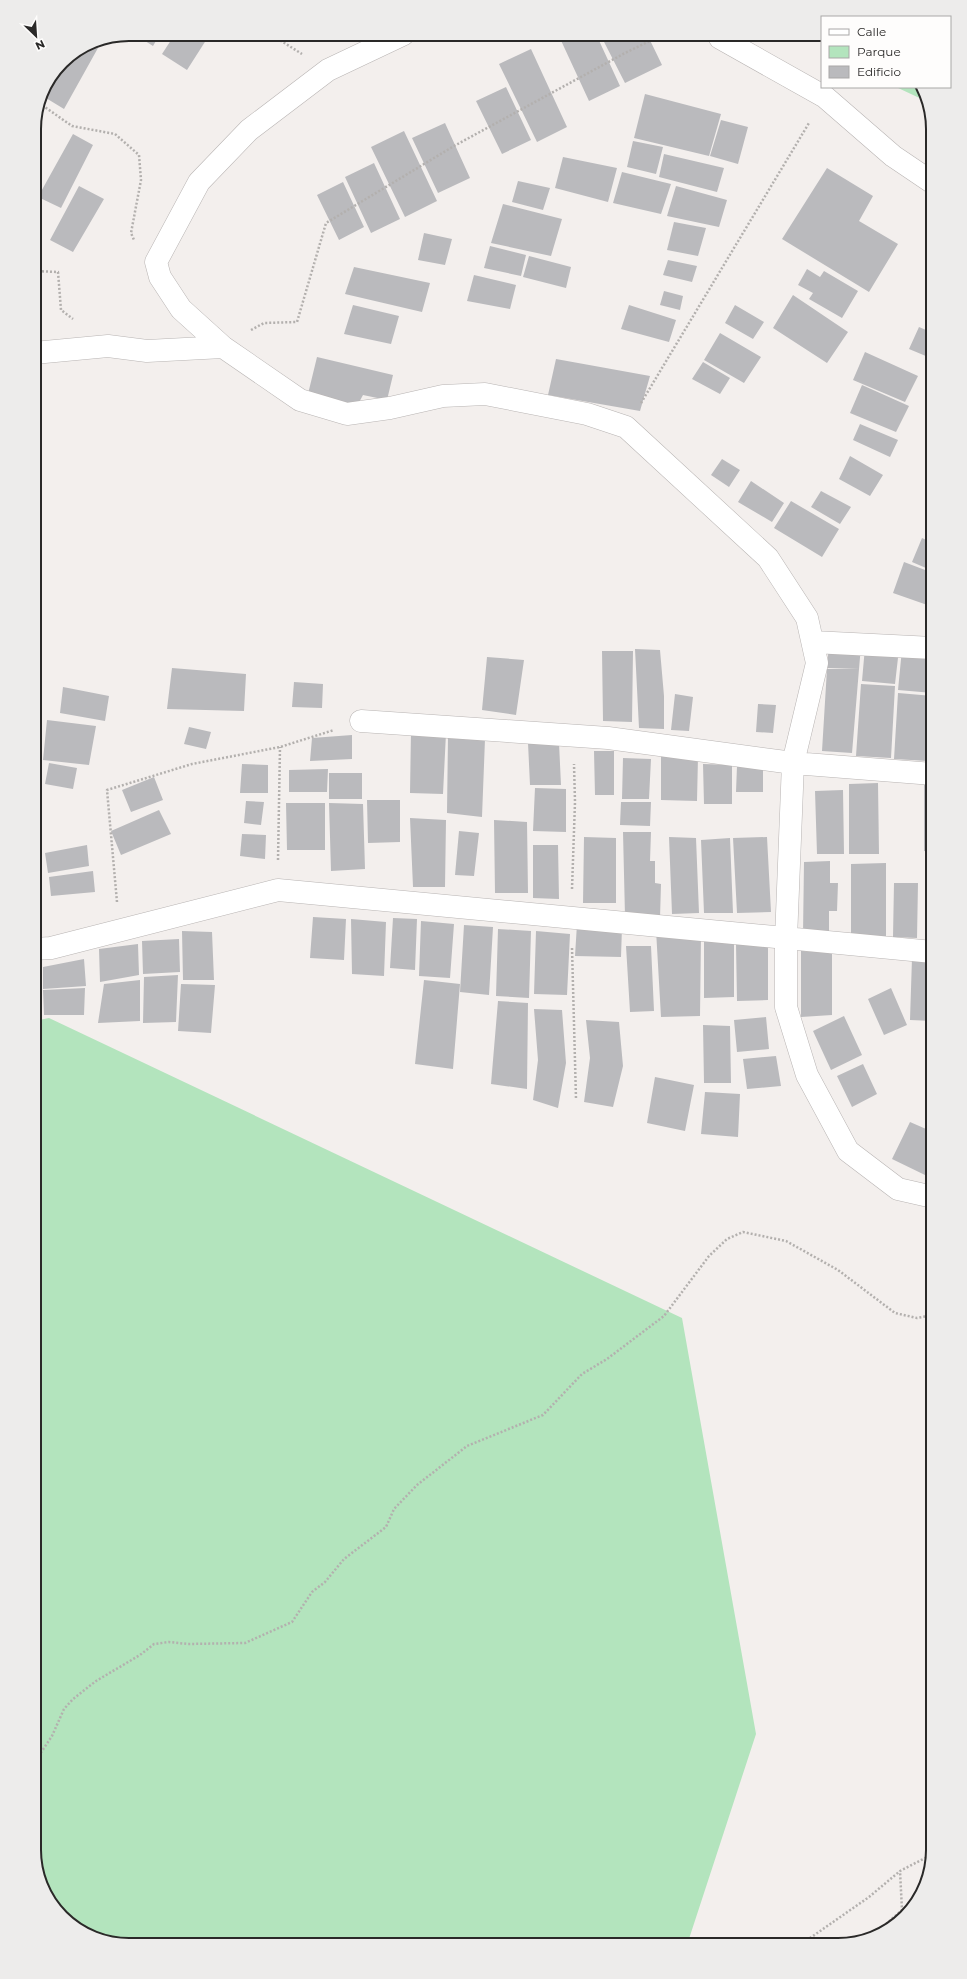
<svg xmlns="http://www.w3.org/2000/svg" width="967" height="1979" font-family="Montserrat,sans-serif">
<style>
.green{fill:#b3e4bd}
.building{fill:#bababd}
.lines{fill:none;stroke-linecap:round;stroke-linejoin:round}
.minor-casing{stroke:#b8b4b3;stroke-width:23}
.path{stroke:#b3b0ae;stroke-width:2.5;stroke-dasharray:2 2;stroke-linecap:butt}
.minor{stroke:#fff;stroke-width:22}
.rim{fill:none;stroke:#2a2928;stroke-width:2}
</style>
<rect width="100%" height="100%" fill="#f3efed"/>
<path class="green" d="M896,87H921L926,93L928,102Z
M49,1018L682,1318L756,1734L687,1945H123L72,1925L41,1886L34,1849V1021Z"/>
<path class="building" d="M134,34H160L153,46Z
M175,34H210L187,70L162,54Z
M558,34H596L620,86L589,101Z
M600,34H647L662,65L625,83Z
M103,39L64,109L41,95L62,62L93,41Z
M531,49L567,127L537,142L499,64Z
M506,87L531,140L502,154L476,101Z
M645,94L721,114L709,156L634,138Z
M36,116L42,119L34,131V123Z
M721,120L748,127L738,164L710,156Z
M445,123L470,178L438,193L412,138Z
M404,131L437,201L405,217L371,147Z
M73,134L93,145L61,208L38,197Z
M633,141L663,147L656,174L627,167Z
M664,154L724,168L717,192L659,177Z
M563,157L617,168L608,202L555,188Z
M374,163L400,219L371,233L345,177Z
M827,168L873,196L859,221L898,244L869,292L782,239Z
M622,172L671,184L661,214L613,203Z
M518,181L550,188L543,210L512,202Z
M343,182L364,227L339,240L317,195Z
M79,186L104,199L73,252L50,240Z
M676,186L727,200L719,227L667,216Z
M503,204L562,219L551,256L491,243Z
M674,222L706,228L698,256L667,250Z
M424,233L452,239L445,265L418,260Z
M490,246L526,255L521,276L484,268Z
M529,256L571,267L566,288L523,277Z
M668,260L697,266L692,282L663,275Z
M354,267L430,283L422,312L345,294Z
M807,269L820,277L824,271L858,291L842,318L809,299L813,293L798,285Z
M474,275L516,285L510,309L467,301Z
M664,291L683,296L680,310L660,305Z
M793,295L848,332L827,363L773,328Z
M353,305L399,316L391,344L344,334Z
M629,305L676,320L669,342L621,329Z
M735,305L764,322L753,339L725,323Z
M919,327L933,333V359L909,349Z
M720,333L761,357L744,383L704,360Z
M865,352L918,376L905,402L853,380Z
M317,357L393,375L387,400L363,395L356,408L308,394Z
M556,359L650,376L640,411L548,395Z
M703,362L730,378L720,394L692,379Z
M862,385L909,406L896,432L850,413Z
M860,424L898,440L890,457L853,440Z
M933,451V471L925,468Z
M850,456L883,475L870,496L839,479Z
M722,459L740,470L729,487L711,475Z
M751,481L784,503L772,522L738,502Z
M821,491L851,507L840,524L811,507Z
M791,501L839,529L822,557L774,528Z
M922,538L933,543V571L912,562Z
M904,562L933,573V607L893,593Z
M829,644L861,646L859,669L827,668Z
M865,647L899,649L895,684L862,681Z
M635,649L660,650L664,696V729L639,728Z
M902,649L933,652V693L898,690Z
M602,651H633L632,722L603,721Z
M487,657L524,660L516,715L482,710Z
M172,668L246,674L244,711L167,709Z
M827,669H859L852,753L822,751Z
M294,682L323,684L322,708L292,707Z
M861,684L895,686L891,758L856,756Z
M63,687L109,696L105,721L60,713Z
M898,693L933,696L928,761L894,759Z
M675,694L693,697L689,731L671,730Z
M758,704L776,705L773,733L756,732Z
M47,720L96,726L89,765L43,760Z
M189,727L211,732L206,749L184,744Z
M411,731L446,733L443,794L410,793Z
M352,735V759L310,761L312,738Z
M448,736L485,739L482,817L447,813Z
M528,743H559L561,785H530Z
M594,751H614V795H595Z
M661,756L698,757L697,801L661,800Z
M623,758L651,759L649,799H622Z
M49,763L77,768L73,789L45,784Z
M242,764L268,765V793H240Z
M703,764L732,765V804H704Z
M737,766L763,767V792H736Z
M328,769L327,792H289V770Z
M329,773H362V799H329Z
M154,777L163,800L131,812L122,790Z
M924,778L933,779V852L924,851Z
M878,783L879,854H849V784Z
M535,788L566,789V832L533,831Z
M843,790L844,854H817L815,791Z
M367,800H400V842L368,843Z
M246,801L264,802L261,825L244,823Z
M621,802H651L650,826L620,825Z
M286,803H325V850H287Z
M329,803L363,804L365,869L331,871Z
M159,810L171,834L121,855L111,831Z
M410,818L446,820L445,887H413Z
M494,820L527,822L528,893H495Z
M459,831L479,833L474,876L455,875Z
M623,832H651L650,861H655V883L661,884L660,918L625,916Z
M242,834L266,835L265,859L240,856Z
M584,837L616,838V903H583Z
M669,837L696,838L699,913L672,914Z
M767,837L771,912L737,913L733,838Z
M730,838L733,913H704L701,840Z
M87,845L89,866L48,873L45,853Z
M533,845H558L559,899L533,898Z
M830,861V883H838L837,911H829V935L803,934L804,862Z
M886,863V939L851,938V864Z
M93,871L95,892L51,896L49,877Z
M930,874H933V909H931Z
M894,883H918L917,938L893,937Z
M313,917L346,919L344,960L310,958Z
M393,918L417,919L415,970L390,968Z
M351,919L386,922L384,976L352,974Z
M421,921L454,924L450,978L419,976Z
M577,924L622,927L621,957L575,956Z
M464,925L493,927L489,995L460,992Z
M498,929L531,931L529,998L496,996Z
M656,930L701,934L700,1016L661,1017Z
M182,931L212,932L214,980H183Z
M536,931L570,934L567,995L534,994Z
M179,939L180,972L143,974L142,941Z
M704,940L734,942V997L704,998Z
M138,944L139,975L100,982L99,949Z
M736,944H768V1000L737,1001Z
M626,946H651L654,1011L630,1012Z
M801,951L832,952V1015L801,1017Z
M912,958L933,959V1021L910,1020Z
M84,959L86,986L43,989V967Z
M178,975L176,1022L143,1023L144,977Z
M140,980V1021L98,1023L104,984Z
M424,980L460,984L453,1069L415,1064Z
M181,984L215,985L211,1033L178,1031Z
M85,988L84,1015H44L43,990Z
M891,988L907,1025L884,1035L868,999Z
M498,1001L528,1003L527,1089L491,1084Z
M534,1009L562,1010L566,1063L558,1108L533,1100L538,1060Z
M844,1016L862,1055L831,1070L813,1031Z
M766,1017L769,1049L737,1052L734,1020Z
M586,1020L619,1022L623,1066L613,1107L584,1102L590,1058Z
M703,1025L730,1026L731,1083H704Z
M776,1056L781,1086L747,1089L743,1059Z
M863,1064L877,1094L852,1107L837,1076Z
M655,1077L694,1085L685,1131L647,1123Z
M705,1092L740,1094L738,1137L701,1134Z
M910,1122L933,1132V1157L925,1175L892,1159Z"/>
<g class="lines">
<g class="minor-casing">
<path id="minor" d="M404,34L328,70L249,130L199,182L156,262L160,277L181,309L223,347L300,400L347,414L390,408L443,396L485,394L587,414L626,427L768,558L807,618L817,663L793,763L786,939V1007L807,1075L848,1151L898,1189L933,1197
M718,34L720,38L825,97L893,156L933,183
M34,353L108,346L147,351L223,347
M813,642L933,648
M361,721L608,738L793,763L933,774
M34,949L51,948L278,890L933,952"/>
</g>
<path class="path" d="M270,34L302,54
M39,103L72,126L115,134L139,155L141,180L131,233L134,240
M34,271L58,272L61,310L73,319
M251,330L264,323L297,322L326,223L454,146L625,53L664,34
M641,403L809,123
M278,860L280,747
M572,889L575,802L574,764
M117,902L107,790L192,764L280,747L334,730
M572,948L576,1099
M34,1763L52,1736L64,1709L73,1699L96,1681L140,1655L154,1644L169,1642L188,1644L245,1643L292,1622L312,1592L325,1582L344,1559L386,1527L394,1509L417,1485L467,1446L543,1415L582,1374L607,1359L664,1316L709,1256L727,1239L743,1232L786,1241L838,1270L895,1313L917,1318L933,1315
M882,1931L886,1924L902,1910L900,1871
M800,1945L869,1897L900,1871L931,1855"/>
<use href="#minor" class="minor"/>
</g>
<path d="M0 0H967V1979H0ZM129 41H838A88 88 0 0 1 926 129V1850A88 88 0 0 1 838 1938H129A88 88 0 0 1 41 1850V129A88 88 0 0 1 129 41Z" fill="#edeceb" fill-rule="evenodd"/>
<path class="rim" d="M129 41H838A88 88 0 0 1 926 129V1850A88 88 0 0 1 838 1938H129A88 88 0 0 1 41 1850V129A88 88 0 0 1 129 41Z"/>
<rect x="821" y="16" width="130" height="72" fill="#fefdfc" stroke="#a9a8a7"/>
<rect x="829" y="29" width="20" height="6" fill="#ffffff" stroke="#a9a8a7"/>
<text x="857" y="36" font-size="12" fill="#2a2928">Calle</text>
<rect x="829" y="46" width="20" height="12" fill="#b3e4bd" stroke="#a9a8a7"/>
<text x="857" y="56" font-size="12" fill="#2a2928">Parque</text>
<rect x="829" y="66" width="20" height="12" fill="#bababd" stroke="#a9a8a7"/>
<text x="857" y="76" font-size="12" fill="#2a2928">Edificio</text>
<g transform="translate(36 36) rotate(155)" stroke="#fefdfc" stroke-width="3" paint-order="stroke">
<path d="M0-3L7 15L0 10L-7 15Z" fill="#2a2928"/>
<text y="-6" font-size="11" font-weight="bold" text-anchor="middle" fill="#2a2928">N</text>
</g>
</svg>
